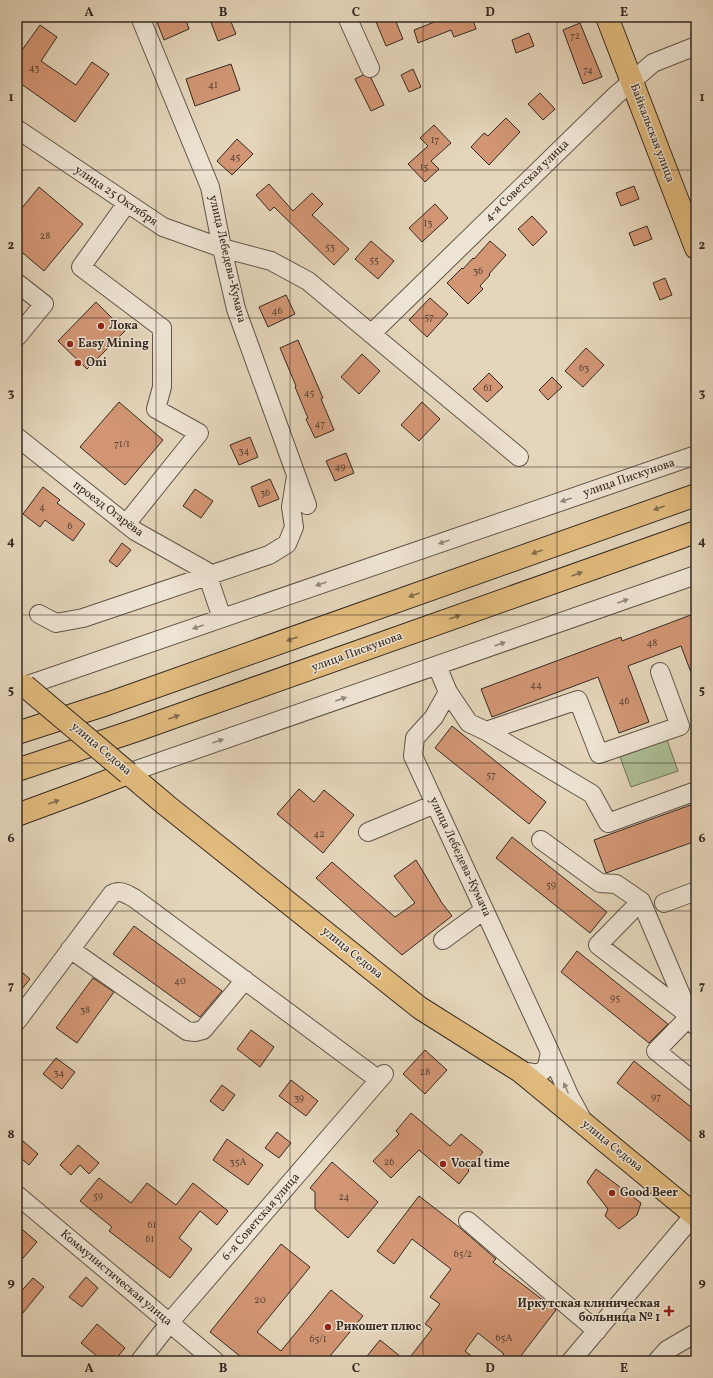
<svg xmlns="http://www.w3.org/2000/svg" width="713" height="1378" font-family="Vollkorn,serif">
<style>
.green{fill:#adbf96;stroke:#71745c}
.building{fill:#d29674;stroke:#352a23}
.lines{fill:none;stroke-linecap:round;stroke-linejoin:round}
.minor-casing{stroke:#615549;stroke-width:20}
.major-casing{stroke:#352a23;stroke-width:24}
.minor{stroke:#eee4d3;stroke-width:18}
.major{stroke:#e2bb7e;stroke-width:22}
.major-bridge-casing{stroke:#352a23;stroke-width:24;stroke-linecap:butt}
.major-bridge{stroke:#e2bb7e;stroke-width:22}
.oneway{fill:#92877b}
.oneway2{fill:#836b4c}
.grid{fill:none;stroke:#352a23;stroke-width:1;stroke-opacity:0.55}
.poi-dot{fill:#8f2418;stroke:#eee4d3;stroke-width:1.5}
.labels{text-anchor:middle;dominant-baseline:central;stroke-width:3;stroke-linejoin:round;paint-order:stroke}
.number-label{font-size:10px;fill:#5c4537}
.street-label{font-size:12px;fill:#352a23;stroke:#eee4d3}
.poi-label{font-size:12px;font-weight:bold;fill:#352a23;stroke:#eee4d3;text-anchor:start}
.neatline{fill:none;stroke:#352a23;stroke-width:1.5}
.grid-label{font-size:13px;text-anchor:middle;font-weight:bold;fill:#352a23}
</style>
<rect width="100%" height="100%" fill="#e5d6bb"/>
<filter id="stains"><feTurbulence type="fractalNoise" baseFrequency=".005" numOctaves="4"/><feColorMatrix values="0 0 0 0 .2 0 0 0 0 .09 0 0 0 0 .02 0 0 0 .5 -.17"/></filter>
<radialGradient id="worn" r=".72"><stop offset=".6" stop-color="#630" stop-opacity="0"/><stop offset="1" stop-color="#630" stop-opacity=".3"/></radialGradient>
<path class="green" d="M667,740L678,771L631,787L620,757Z"/>
<path class="building" d="M155,17H185L189,29L164,40Z
M209,17H229L236,34L218,41Z
M374,17H394L403,39L386,46Z
M447,17H472L476,29L454,37L451,30L418,43L414,30Z
M580,23L602,77L583,84L563,30Z
M40,25L57,37L41,61L76,85L92,62L109,74L75,122L17,81V57Z
M529,33L534,46L516,53L512,40Z
M231,64L240,90L195,106L186,79Z
M413,69L421,87L409,92L401,75Z
M363,75L371,78L384,105L371,111L355,79Z
M540,93L555,109L543,120L528,104Z
M506,118L520,132L489,165L471,147L484,133L488,136Z
M434,125L451,143L431,161L439,169L425,182L408,164L428,146L420,138Z
M237,139L253,154L232,175L217,161Z
M269,184L293,211L312,193L323,204L312,215L349,249L334,265L274,207L270,211L256,195Z
M634,186L639,199L621,206L616,193Z
M39,187L83,224L44,271L17,248V214Z
M435,204L448,218L422,242L409,228Z
M532,216L547,232L533,246L518,229Z
M647,226L652,239L634,246L629,233Z
M371,241L394,261L378,279L355,259Z
M490,241L506,255L489,274L490,275L480,286L483,289L468,304L447,283L462,268L463,269L473,258L474,259Z
M665,278L672,295L660,300L653,283Z
M286,295L295,314L268,327L259,307Z
M430,298L448,314L427,337L409,320Z
M96,302L125,331L87,369L58,341Z
M298,340L323,398L321,399L334,430L315,438L306,419L308,418L295,387L296,386L280,348Z
M586,348L604,365L583,387L565,371Z
M362,354L380,371L359,394L341,377Z
M489,373L503,387L487,402L473,389Z
M552,377L562,387L548,400L539,390Z
M119,402L163,440L125,485L80,447Z
M422,402L440,419L419,441L401,425Z
M250,437L258,457L239,465L230,445Z
M346,453L354,473L335,481L326,461Z
M270,479L279,499L259,507L251,487Z
M43,487L60,500L57,503L85,524L73,541L45,520L40,527L23,514Z
M195,489L213,501L201,518L183,506Z
M122,543L131,550L117,567L109,561Z
M696,613V683H695L681,646L628,666L649,722L619,733L598,677L492,717L481,689L621,637L622,641Z
M452,726L546,802L529,824L435,748Z
M299,789L314,802L324,790L354,815L323,853L277,814Z
M696,803V841L606,873L594,840Z
M512,837L607,912L590,933L496,858Z
M416,860L442,903L452,916L402,955L316,878L332,862L395,917L415,903L394,876Z
M134,926L222,991L200,1017L113,954Z
M577,951L668,1024L649,1043L561,972Z
M17,968L30,979L17,995Z
M93,978L114,992L77,1043L56,1028Z
M251,1030L274,1047L260,1067L237,1049Z
M425,1050L447,1070L425,1094L403,1074Z
M56,1058L75,1072L62,1089L43,1074Z
M634,1061L696,1111V1146L617,1083Z
M291,1080L318,1101L306,1116L279,1096Z
M222,1085L235,1095L223,1111L210,1101Z
M411,1113L450,1146L461,1134L483,1152L468,1170L469,1171L459,1184L419,1150L391,1178L373,1161L399,1134L396,1131Z
M277,1132L291,1143L279,1158L265,1148Z
M17,1136L38,1154L29,1165L17,1155Z
M227,1139L263,1165L248,1185L213,1160Z
M78,1145L99,1163L89,1174L80,1165L71,1175L60,1165Z
M332,1162L378,1202L348,1238L315,1209V1192L310,1188Z
M596,1169L641,1203L637,1215L619,1229L605,1216L608,1209L587,1182Z
M99,1178L131,1203L147,1183L176,1205L193,1183L228,1211L217,1225L200,1211L179,1238L192,1249L170,1278L109,1231L112,1227L80,1201Z
M419,1196L459,1227L496,1259L493,1262L556,1310L517,1361H498L504,1354L478,1333L465,1351L478,1361H407L432,1329L425,1324L440,1304L430,1297L451,1269L412,1239L394,1264L377,1251Z
M17,1225L37,1242L17,1265Z
M281,1244L310,1267L257,1332L281,1351L331,1290L363,1316L326,1361H246L210,1332Z
M86,1277L98,1288L82,1307L69,1297Z
M33,1278L44,1287L17,1320V1296Z
M97,1324L125,1348L114,1361H103L81,1343Z
M380,1340L406,1361H363Z"/>
<g class="lines">
<g class="minor-casing">
<path id="minor" d="M140,17L210,187L222,248L236,309L307,505
M347,17L370,68
M17,129L163,227L222,248L271,261L308,281L519,457
M17,283L44,304L17,337
M371,334L615,96L653,63L696,46
M17,437L135,531L206,571L222,618
M126,524L199,433L156,409L162,387V328L81,267L127,203
M39,614L56,623L83,618L269,555L287,544L294,527L291,507L296,476
M437,666L448,692L469,723L486,731L578,700L599,754L680,726L660,672
M25,686L696,455
M448,692L434,717L415,738L413,756L550,1052L569,1095L582,1119
M486,731L592,794L608,823L696,791
M128,773L696,575
M368,832L435,804
M541,840L600,883L616,884L641,901
M641,901L690,1016L598,945Z
M664,903L696,891
M443,940L484,910
M70,949L187,1031L195,1032L203,1030L245,980
M17,1021L112,894C120,889 126,894 134,898L379,1080
M696,1026L690,1016L656,1051L696,1083
M520,1071L539,1074L547,1067L550,1052
M17,1195L215,1361
M468,1221L597,1331
M140,1361L175,1316L384,1074
M571,1361L694,1215
M657,1361L667,1350L696,1333"/>
</g>
<g class="major-casing">
<path id="major" d="M607,17L696,248
M17,733L107,704L696,495
M17,770L137,730L696,532
M17,815L82,791L128,773L166,805L420,1008L520,1071L696,1216"/>
</g>
<use href="#minor" class="minor"/>
<use href="#major" class="major"/>
<g class="major-bridge-casing">
<path id="major-bridge" d="M25,686L128,773"/>
</g>
<use href="#major-bridge" class="major-bridge"/>
</g>
<defs><path id="oneway-solid" d="M-6-.8H1V-3.2L6.5 0L1 3.2V.8H-6Z"/></defs>
<g class="oneway">
<use href="#oneway-solid" transform="translate(566 500) rotate(161)"/>
<use href="#oneway-solid" transform="translate(444 542) rotate(161)"/>
<use href="#oneway-solid" transform="translate(321 584) rotate(161)"/>
<use href="#oneway-solid" transform="translate(623 601) rotate(-19)"/>
<use href="#oneway-solid" transform="translate(198 627) rotate(161)"/>
<use href="#oneway-solid" transform="translate(500 644) rotate(-19)"/>
<use href="#oneway-solid" transform="translate(341 699) rotate(-19)"/>
<use href="#oneway-solid" transform="translate(218 741) rotate(-19)"/>
<use href="#oneway-solid" transform="translate(566 1088) rotate(-114)"/>
</g>
<g class="oneway2">
<use href="#oneway-solid" transform="translate(659 508) rotate(160)"/>
<use href="#oneway-solid" transform="translate(537 552) rotate(160)"/>
<use href="#oneway-solid" transform="translate(577 574) rotate(-20)"/>
<use href="#oneway-solid" transform="translate(414 595) rotate(160)"/>
<use href="#oneway-solid" transform="translate(455 617) rotate(-20)"/>
<use href="#oneway-solid" transform="translate(292 639) rotate(160)"/>
<use href="#oneway-solid" transform="translate(174 717) rotate(-20)"/>
<use href="#oneway-solid" transform="translate(54 802) rotate(-20)"/>
</g>
<path class="grid" d="M156,17V1361M290,17V1361M423,17V1361M557,17V1361M17,170H696M17,318H696M17,467H696M17,615H696M17,763H696M17,911H696M17,1060H696M17,1208H696"/>
<g class="poi-dot">
<circle cx="101" cy="326" r="4"/>
<circle cx="70" cy="344" r="4"/>
<circle cx="78" cy="363" r="4"/>
<circle cx="443" cy="1164" r="4"/>
<circle cx="612" cy="1193" r="4"/>
<path d="M667 1305h4v4h4v4h-4v4h-4v-4h-4v-4h4z"/>
<circle cx="328" cy="1327" r="4"/>
</g>
<g class="labels">
<g class="number-label">
<text x="575" y="36">72</text>
<text x="34" y="68">43</text>
<text x="588" y="70">74</text>
<text x="213" y="85">41</text>
<text x="435" y="140">17</text>
<text x="235" y="157">45</text>
<text x="424" y="167">15</text>
<text x="428" y="223">13</text>
<text x="45" y="236">28</text>
<text x="330" y="247">53</text>
<text x="374" y="260">55</text>
<text x="478" y="271">36</text>
<text x="277" y="311">46</text>
<text x="429" y="317">57</text>
<text x="584" y="368">63</text>
<text x="488" y="388">61</text>
<text x="309" y="393">45</text>
<text x="320" y="424">47</text>
<text x="122" y="444">71/1</text>
<text x="244" y="451">34</text>
<text x="340" y="467">49</text>
<text x="265" y="493">36</text>
<text x="42" y="507">4</text>
<text x="70" y="526">6</text>
<text x="652" y="643">48</text>
<text x="536" y="685">44</text>
<text x="624" y="701">46</text>
<text x="491" y="775">57</text>
<text x="319" y="834">42</text>
<text x="551" y="885">59</text>
<text x="180" y="981">40</text>
<text x="615" y="998">95</text>
<text x="85" y="1010">38</text>
<text x="425" y="1072">28</text>
<text x="59" y="1073">34</text>
<text x="656" y="1097">97</text>
<text x="299" y="1098">39</text>
<text x="238" y="1162">35А</text>
<text x="389" y="1162">26</text>
<text x="98" y="1196">59</text>
<text x="344" y="1197">24</text>
<text x="152" y="1225">61</text>
<text x="150" y="1239">61</text>
<text x="463" y="1254">65/2</text>
<text x="260" y="1300">20</text>
<text x="504" y="1338">65А</text>
<text x="318" y="1339">65/1</text>
</g>
<g class="street-label">
<text transform="translate(652 133) rotate(69)">Байкальская улица</text>
<text transform="translate(527 181) rotate(-44)">4-я Советская улица</text>
<text transform="translate(116 196) rotate(34)">улица 25 Октября</text>
<text transform="translate(227 259) rotate(77)">улица Лебедева-Кумача</text>
<text transform="translate(629 478) rotate(-19)">улица Пискунова</text>
<text transform="translate(108 509) rotate(37)">проезд Огарёва</text>
<text transform="translate(357 652) rotate(-20)">улица Пискунова</text>
<text transform="translate(101 749) rotate(40)">улица Седова</text>
<text transform="translate(460 857) rotate(65)">улица Лебедева-Кумача</text>
<text transform="translate(352 953) rotate(39)">улица Седова</text>
<text transform="translate(612 1146) rotate(39)">улица Седова</text>
<text transform="translate(261 1217) rotate(-49)">6-я Советская улица</text>
<text transform="translate(116 1278) rotate(40)">Коммунистическая улица</text>
</g>
<g class="poi-label">
<text x="109" y="326">Лока</text>
<text x="78" y="344">Easy Mining</text>
<text x="86" y="363">Oni</text>
<text x="451" y="1164">Vocal time</text>
<text x="620" y="1193">Good Beer</text>
<text x="660" y="1304" text-anchor="end">Иркутская клиническая<tspan x="660" dy="14">больница № 1</tspan></text>
<text x="336" y="1327">Рикошет плюс</text>
</g>
</g>
<rect width="713" height="1378" fill="none" stroke="#e5d6bb" stroke-width="44"/>
<rect x="22" y="22" width="669" height="1334" class="neatline"/>
<g class="grid-label">
<text x="89" y="16">A</text>
<text x="223" y="16">B</text>
<text x="356" y="16">C</text>
<text x="490" y="16">D</text>
<text x="624" y="16">E</text>
<text x="11" y="101">1</text>
<text x="702" y="101">1</text>
<text x="11" y="249">2</text>
<text x="702" y="249">2</text>
<text x="11" y="397">3</text>
<text x="702" y="397">3</text>
<text x="11" y="545">4</text>
<text x="702" y="545">4</text>
<text x="11" y="694">5</text>
<text x="702" y="694">5</text>
<text x="11" y="842">6</text>
<text x="702" y="842">6</text>
<text x="11" y="990">7</text>
<text x="702" y="990">7</text>
<text x="11" y="1138">8</text>
<text x="702" y="1138">8</text>
<text x="11" y="1286">9</text>
<text x="702" y="1286">9</text>
<text x="89" y="1372">A</text>
<text x="223" y="1372">B</text>
<text x="356" y="1372">C</text>
<text x="490" y="1372">D</text>
<text x="624" y="1372">E</text>
</g>
<rect width="100%" height="100%" filter="url(#stains)"/>
<rect width="100%" height="100%" fill="url(#worn)"/>
</svg>
